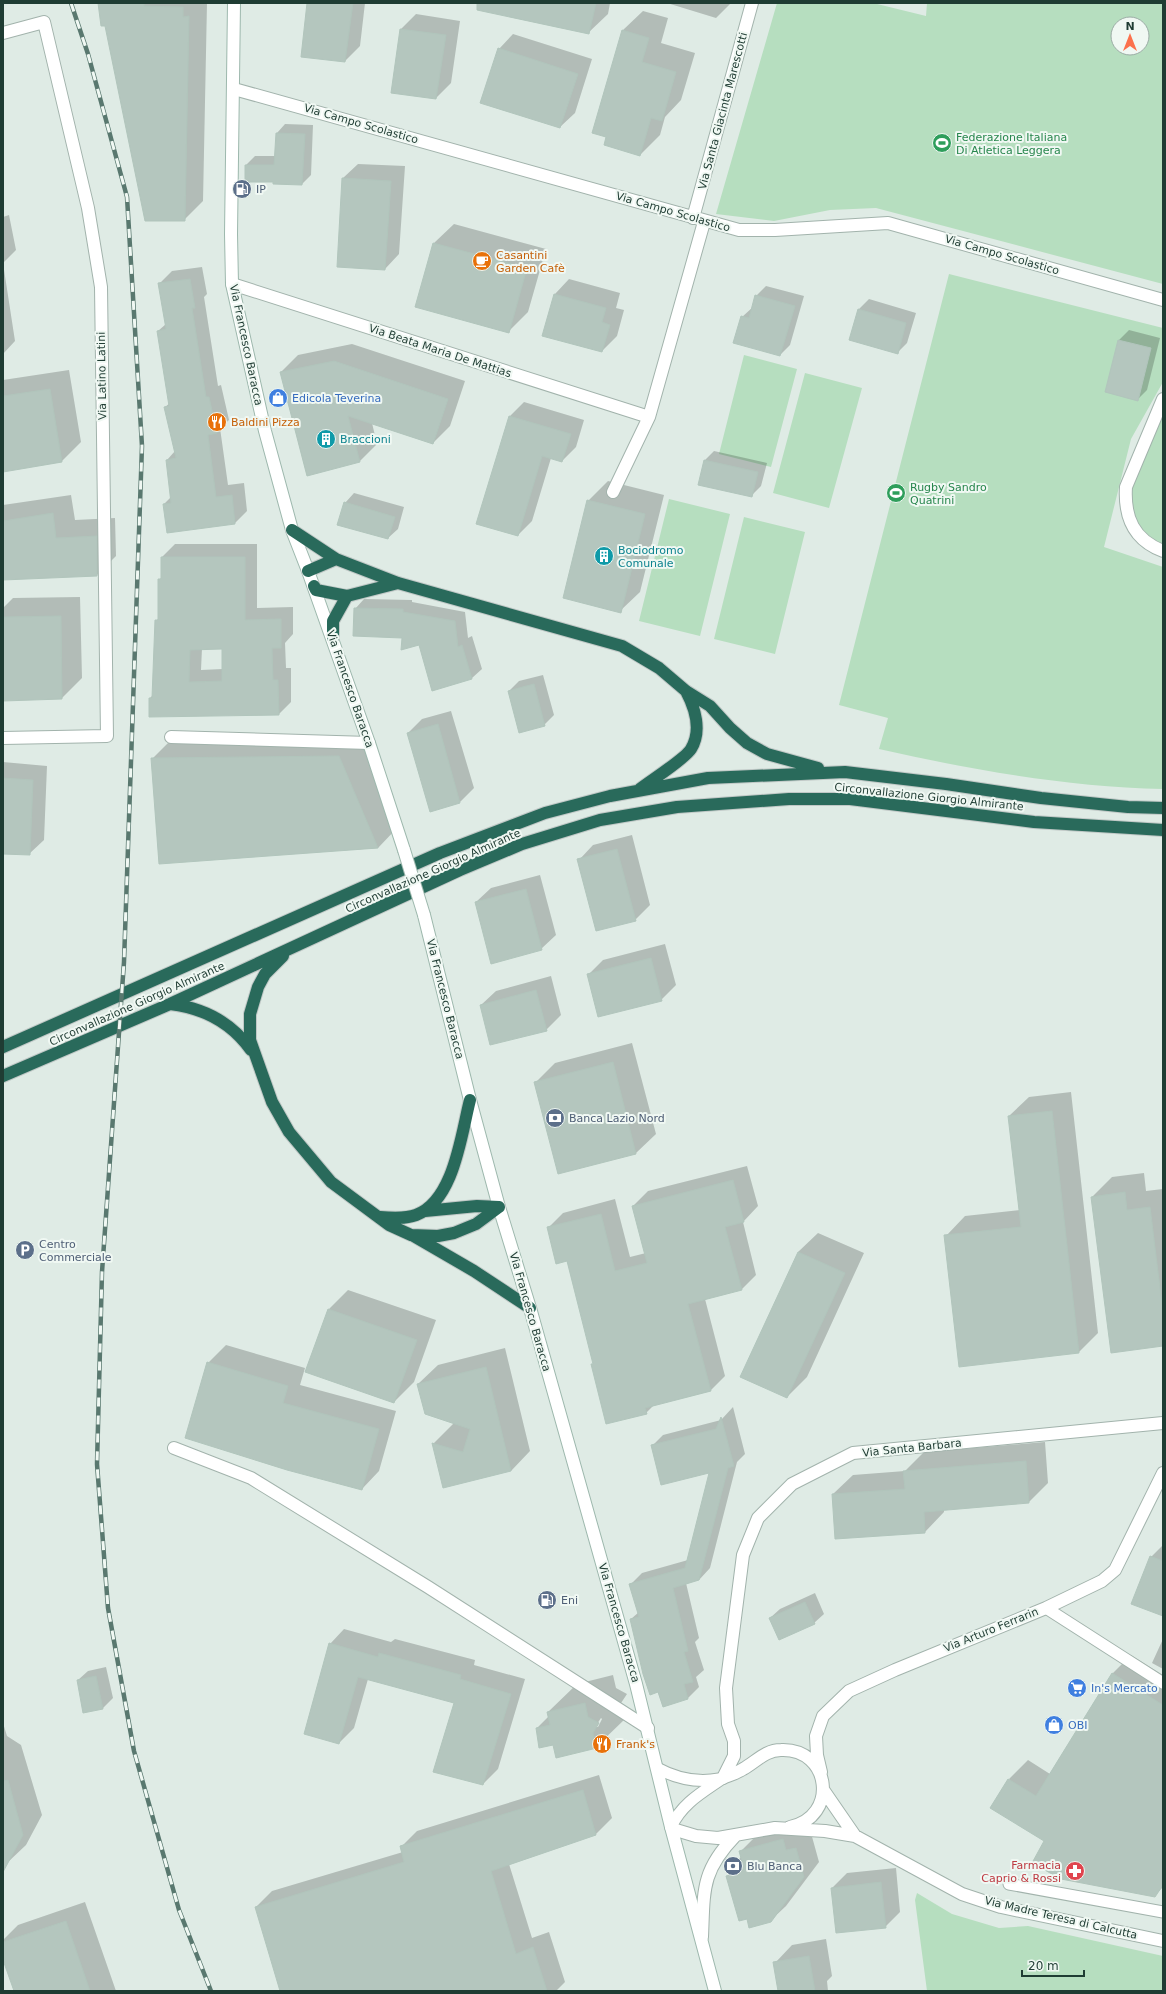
<svg xmlns="http://www.w3.org/2000/svg" width="1166" height="1994" font-family="'DejaVu Sans',sans-serif">
<style>
.green{fill:#b6debf;fill-rule:evenodd}
.shadow{fill:#0003;fill-rule:evenodd}
.building{fill:#b4c6be;stroke:#b1c5bc;fill-rule:evenodd}
.lines{fill:none;stroke-linecap:round;stroke-linejoin:round}
.lane-casing{stroke:#a2b3ac;stroke-width:13}
.street-casing{stroke:#a2b3ac;stroke-width:14}
.secondary-casing{stroke:#9db8ad;stroke-width:14}
.highway-casing{stroke:#c0c8c6;stroke-width:14}
.lane{stroke:#fff;stroke-width:11}
.street{stroke:#fff;stroke-width:12}
.secondary{stroke:#fff;stroke-width:12}
.highway{stroke:#296a5b;stroke-width:12}
.rail-casing{stroke:#59786f;stroke-width:4.5}
.rail{stroke:#f0f8f3;stroke-width:3;stroke-dasharray:9;stroke-linecap:butt}
.secondary-bridge-casing{stroke:#9db8ad;stroke-width:14;stroke-linecap:butt}
.secondary-bridge{stroke:#fff;stroke-width:12}
.labels{text-anchor:middle;dominant-baseline:central;stroke-width:4;stroke-linejoin:round;paint-order:stroke}
.street-label{font-size:11px;fill:#1f3c33;stroke:#f0f8f3}
.leisure-label{font-size:11px;fill:#27864d;stroke:#f0f8f3;text-anchor:start}
.service-label{font-size:11px;fill:#4e5e75;stroke:#f0f8f3;text-anchor:start}
.food-label{font-size:11px;fill:#c56008;stroke:#f0f8f3;text-anchor:start}
.shop-label{font-size:11px;fill:#366cbe;stroke:#f0f8f3;text-anchor:start}
.culture-label{font-size:11px;fill:#0d838f;stroke:#f0f8f3;text-anchor:start}
.health-label{font-size:11px;fill:#be3a42;stroke:#f0f8f3;text-anchor:end}
</style>
<rect width="100%" height="100%" fill="#dfebe5"/>
<path class="green" d="M777,3H873L926,16L927,3H1163V284L876,208L830,210L774,221L716,214ZM1118,24H1142V48H1118Z
M949,274L1163,328V382L1131,439L1104,547L1163,567V789C1067,787 972,770 879,749L888,718L839,705Z
M744,355L797,369L771,467L719,454Z
M805,373L862,388L829,508L773,493Z
M1163,399V551L1143,540L1125,500Z
M669,499L730,514L700,636L639,621Z
M744,517L805,532L775,654L714,639Z
M917,1893L952,1914L999,1928L1028,1926L1163,1956V1991H927L915,1900Z"/>
<path class="shadow" d="M99,3H207L203,201L184,220Z
M308,3H365L360,46L345,61Z
M484,3H610L608,14L588,33Z
M667,3H731L716,18Z
M643,11L668,18L661,43L695,53L681,100L665,117L660,135L640,155L623,30Z
M416,14L460,21L451,83L436,98L392,92L401,29Z
M513,34L592,59L575,113L560,127L499,49Z
M285,124L313,125L311,175L302,184L274,181L246,165L255,156H275L277,133Z
M358,164L405,166L399,254L385,269L343,178Z
M9,215L16,250L3,263V217Z
M454,224L546,249L528,312L508,332L416,306L434,243Z
M3,263L15,341L3,354Z
M202,267L207,294L204,297L218,386L221,385L229,420L220,428L228,485L244,483L247,511L235,523L164,504L171,497L167,460L175,451L165,407L170,403L158,331L166,324L159,284L172,271Z
M569,279L620,293L616,308L624,310L617,336L602,351L543,335L555,294Z
M766,286L804,296L790,345L780,355L742,317L753,307L756,296Z
M869,299L916,313L907,343L897,353L850,339L859,309Z
M1129,330L1160,338L1147,390L1137,400L1119,340Z
M352,344L465,381L450,426L433,443L372,423L377,444L360,461L307,475L281,372L298,355Z
M69,370L81,442L61,462L3,471V380Z
M524,402L584,420L576,447L562,461L551,458L532,521L518,535L509,417Z
M714,451L767,463L761,486L751,496L704,461Z
M608,481L664,495L640,592L620,611L588,501Z
M354,493L404,507L398,529L388,538L345,503Z
M71,495L75,520L115,518L116,556L97,575L3,579V505Z
M175,544H257V608L293,607V634L285,643L286,668H291V702L279,714L150,698L153,695L156,621L159,618V580L162,577V557ZM202,648H223V669L201,670Z
M80,597L82,678L62,698L3,700V608L13,598Z
M364,599L412,600V602L465,612L468,638L472,636L482,669L472,678L433,690L420,644L403,637L355,609Z
M543,675L554,715L544,725L509,691L519,681Z
M451,711L474,788L460,802L430,810L408,733L422,719Z
M359,736L397,828L378,848L159,863L152,759L172,739Z
M3,762L47,766L44,840L29,854L3,853Z
M632,835L650,905L635,920L579,860L593,845Z
M540,875L556,935L541,949L476,902L491,888Z
M665,944L676,985L661,1000L588,975L603,960Z
M551,976L561,1015L546,1030L481,1005L496,991Z
M632,1043L656,1134L636,1153L559,1173L535,1083L555,1063Z
M1071,1092L1098,1333L1078,1353L946,1236L965,1216L1020,1210L1009,1116L1029,1097Z
M747,1166L758,1206L743,1222L756,1275L742,1289L705,1299L725,1376L710,1391L654,1405L646,1413L592,1365L594,1363L567,1260L548,1228L563,1213L615,1199L630,1257L646,1253L633,1206L648,1191Z
M1144,1173L1146,1191L1163,1189V1345L1092,1197L1112,1177Z
M818,1233L864,1253L807,1377L787,1397L798,1252Z
M348,1290L436,1320L414,1382L394,1402L329,1309Z
M226,1345L305,1368L300,1385L396,1411L379,1471L362,1489L208,1363Z
M505,1348L530,1451L511,1471L433,1444L454,1423L418,1384L438,1365Z
M733,1407L745,1454L737,1462L710,1568L699,1580L686,1583L699,1638L695,1642L704,1670L696,1677L699,1687L688,1698L663,1705L631,1619L639,1612L631,1584L642,1573L688,1560L711,1471L652,1446L663,1435L721,1420Z
M1045,1442L1048,1483L1029,1502L944,1509V1512L925,1532L833,1494L853,1475L905,1471L924,1452Z
M1163,1545V1615L1151,1557Z
M815,1593L824,1614L814,1623L770,1618L780,1609Z
M344,1629L391,1642L395,1639L475,1660L474,1665L525,1679L498,1769L483,1784L455,1702L368,1679L354,1728L339,1743L330,1644Z
M1163,1639V1669L1152,1663Z
M1131,1655L1163,1675V1887L1154,1896L1046,1841L1009,1779L1028,1760L1050,1774L1112,1674Z
M106,1667L113,1698L103,1708L84,1712L78,1680L88,1671Z
M613,1675L616,1688L627,1694L621,1703L625,1719L596,1747L554,1744L537,1728L549,1716L548,1712L577,1684ZM601,1718L602,1719L598,1727H595Z
M3,1723L7,1736L21,1745L42,1815L26,1845L7,1863L3,1861Z
M599,1775L612,1818L596,1834L509,1864L532,1938L549,1932L565,1982L556,1991H281L256,1907L272,1891L403,1852L401,1847L417,1831Z
M798,1825L801,1836L811,1833L819,1862L786,1906L770,1921L747,1918L728,1876L734,1870L733,1865L742,1856L740,1852L755,1837Z
M896,1868L900,1912L885,1927L832,1888L847,1873Z
M85,1902L116,1991H15L3,1957V1940L18,1925Z
M826,1939L832,1976L827,1981L828,1991H779L775,1963L792,1945Z"/>
<path class="building" d="M98,3H144V6L183,7V17L189,16L185,221H145L105,26H101Z
M307,3H353L345,62L301,57Z
M477,3H596L589,34L477,10Z
M400,29L446,35L436,99L391,93Z
M622,30L649,38L642,62L676,72L662,121L651,118L640,156L604,145L606,137L592,133Z
M498,48L578,74L560,128L480,103Z
M276,133L305,134L302,185L273,184V182H245V165H274Z
M342,178L391,181L385,270L337,267Z
M433,243L527,268L509,333L415,307Z
M190,279L195,308H192L206,397H209L217,433L208,435L216,497L232,495L235,524L167,533L163,504L171,503L166,460L176,458L164,407L169,406L157,331L166,329L158,283Z
M554,294L606,308L602,322L610,325L602,352L542,336Z
M755,295L795,306L780,356L733,343L741,316L749,318Z
M858,309L906,323L898,354L849,340Z
M1118,340L1151,348L1138,401L1105,392Z
M334,361L448,399L433,444L348,416L360,462L307,476L280,372Z
M50,389L62,462L3,472V396Z
M509,416L571,434L562,462L542,456L518,536L476,524Z
M704,460L758,472L752,497L698,485Z
M587,500L645,514L621,613L563,598Z
M344,502L395,517L388,539L337,525Z
M53,513L56,538L97,536V576L3,580V521Z
M161,557H245V620L281,619V648H272L273,680H278L279,715L149,717V698H152L155,620H158V579H161ZM222,649V681L189,682L190,650Z
M354,608L403,609V612L455,621L458,647L462,645L472,679L432,691L419,645L401,650L402,638L353,636Z
M61,616L62,699L3,701V617Z
M534,684L545,726L519,733L508,691Z
M438,724L460,803L430,812L407,733Z
M339,756L378,848L159,864L151,758Z
M3,778L33,780L30,855L3,854Z
M617,849L636,921L596,931L577,859Z
M526,889L542,950L491,964L475,902Z
M651,958L662,1001L598,1017L587,974Z
M536,990L547,1031L490,1045L480,1005Z
M613,1062L636,1154L558,1174L534,1082Z
M1052,1111L1079,1353L959,1367L944,1235L1021,1227L1008,1116Z
M733,1180L744,1222L725,1227L742,1290L688,1304L711,1391L645,1408L647,1414L606,1424L591,1364H593L567,1261L556,1264L547,1227L601,1214L615,1271L647,1263L632,1206Z
M1125,1192L1127,1210L1150,1207L1163,1313V1346L1111,1353L1091,1197Z
M798,1252L845,1273L787,1398L740,1377Z
M328,1309L417,1340L394,1403L305,1372Z
M207,1362L288,1386L283,1403L379,1429L362,1490L287,1470L185,1438Z
M486,1367L511,1471L443,1488L432,1443L463,1452L470,1429L425,1414L417,1384Z
M721,1417L734,1466L728,1468L699,1580L673,1588L688,1651L684,1652L693,1682L684,1684L688,1699L663,1707L658,1692L650,1695L643,1674L630,1619L639,1617L629,1584L685,1568L709,1473L661,1485L651,1445L716,1429Z
M1026,1461L1029,1503L924,1512L925,1533L835,1539L832,1494L905,1489L903,1471Z
M1150,1556L1163,1561V1616L1131,1604Z
M805,1602L815,1624L779,1640L769,1618Z
M329,1643L378,1657L379,1653L461,1675L460,1679L511,1694L483,1785L433,1772L454,1703L358,1677L339,1744L304,1734Z
M1112,1673L1163,1705V1885L1155,1897L1061,1879L1032,1863L1044,1841L990,1808L1008,1779L1036,1796Z
M96,1676L103,1709L83,1713L77,1680Z
M585,1703L588,1717L599,1723L593,1733L597,1748L556,1758L553,1745L539,1748L536,1728L550,1725L547,1712Z
M8,1780L23,1835L3,1872V1781Z
M583,1790L596,1835L491,1871L516,1954L533,1947L547,1991H280L255,1907L404,1862L400,1846Z
M783,1839L786,1850L796,1848L804,1877L771,1922L749,1928L747,1919L739,1921L726,1876L734,1874L731,1865L742,1862L739,1851Z
M881,1882L886,1928L836,1933L831,1888Z
M66,1921L90,1991H14L3,1960V1942Z
M809,1956L815,1991H778L773,1962Z"/>
<g class="lines">
<g class="lane-casing">
<path id="lane" d="M1046,1608L1163,1683
M657,1768C677,1779 697,1783 719,1779
M671,1827C682,1803 703,1792 723,1778
M1009,1884L1163,1912"/>
</g>
<g class="street-casing">
<path id="street" d="M3,33L44,22L88,208L101,287L107,736L3,738
M234,89L739,230H775L888,223L1163,300
M693,218L752,3
M232,284L649,417L704,222
M1163,399L1126,487C1124,518 1134,540 1163,551
M613,492L649,417
M171,737L369,743
M174,1448L251,1478L428,1587L648,1728
M821,1772L817,1755L816,1736L823,1716L849,1691L895,1670L1046,1608L1102,1581L1115,1570L1163,1473
M723,1778L734,1756V1741L728,1724L726,1688L743,1555L758,1518L792,1484L853,1453L1163,1423
M723,1778C730,1775 737,1773 743,1769C756,1762 765,1750 781,1750C831,1748 839,1817 790,1827
M824,1791L855,1836
M671,1827L676,1830L696,1836L718,1838L775,1828L825,1831L855,1836L962,1894L1001,1907L1163,1941
M702,1937C704,1891 701,1871 735,1836"/>
</g>
<g class="secondary-casing">
<path id="secondary" d="M234,3L231,234L232,284L265,431L292,530L308,571L369,743L404,850
M424,915L470,1100L499,1207L530,1308L636,1684L671,1827L715,1991"/>
</g>
<g class="highway-casing">
<path id="highway" d="M292,530L336,559L398,583L622,646L659,668L686,691L710,706L730,728L747,743L767,754L818,768
M308,571L336,559
M314,586L316,590L347,596
M333,638V621L347,596L398,583
M640,789C650,781 685,759 691,749C702,731 695,708 686,691
M283,956L265,974L258,987L250,1014V1040L272,1102L289,1132L331,1182L389,1225L411,1235L438,1236L454,1233L476,1224L499,1207
M170,1004C204,1008 231,1022 251,1050
M3,1047L440,853L545,813L610,796L708,778L845,772L946,784L1041,798L1128,807L1163,808
M3,1076L170,1004L460,870L522,844L600,820L677,807L789,799H850L1034,822L1163,830
M425,1211L477,1206L499,1207
M380,1217C392,1218 405,1219 416,1215C454,1201 461,1135 470,1100
M412,1235L474,1271L530,1308"/>
</g>
<use href="#lane" class="lane"/>
<use href="#street" class="street"/>
<use href="#secondary" class="secondary"/>
<use href="#highway" class="highway"/>
<g class="rail-casing">
<path id="rail" d="M71,3L88,54L127,197L142,446L124,962L102,1272L97,1464L108,1608L134,1751L179,1910L211,1991"/>
</g>
<use href="#rail" class="rail"/>
<g class="secondary-bridge-casing">
<path id="secondary-bridge" d="M404,850L424,915"/>
</g>
<use href="#secondary-bridge" class="secondary-bridge"/>
</g>
<defs>
<g id="stadium-disc" transform="scale(1)"><circle r="9.5" fill="#2e9e5b" stroke="#f0f8f3"/><path d="M0-5a6.5 5 0 1 0 0 10a6.5 5 0 1 0 0-10ZM-3.5-1.8h7v3.6h-7Z" fill="#fff"/></g>
<g id="fuel-disc" transform="scale(1)"><circle r="9.5" fill="#5c6f8a" stroke="#f0f8f3"/><path d="M-5.5-6h7V0h2V4h1.3V-2.5L3-4.5l.8-.8L6-3V5H2.5V1h-1V6h-7ZM-4.2-4.7v3.2H.2V-4.7Z" fill="#fff"/></g>
<g id="cafe-disc" transform="scale(1)"><circle r="9.5" fill="#e8710a" stroke="#f0f8f3"/><path d="M-5.5-4.5H6V0H3Q3 3.5 0 3.5H-2.5Q-5.5 3.5-5.5 0ZM3-3.2v2h1.7v-2ZM-6 4.5H4V6H-6Z" fill="#fff"/></g>
<g id="shop-disc" transform="scale(1)"><circle r="9.5" fill="#3f7fe0" stroke="#f0f8f3"/><path d="M-5-2.5h2.3a2.7 3.5 0 0 1 5.4 0H5L5.5 6h-11ZM-1.5-2.5h3a1.5 2.3 0 0 0-3 0Z" fill="#fff"/></g>
<g id="restaurant-disc" transform="scale(1)"><circle r="9.5" fill="#e8710a" stroke="#f0f8f3"/><path d="M-5-6h1v4h1v-4h1v4h1v-4h1v5L-1.5 .5V6h-2V.5L-5-1ZM5-6V6H3V1.5H1.5Q1.5-4 5-6Z" fill="#fff"/></g>
<g id="building-disc" transform="scale(1)"><circle r="9.5" fill="#0f9aa8" stroke="#f0f8f3"/><path d="M-4-6H4V6H1V3H-1V6H-4ZM-2.5-4.3h1.7v1.8h-1.7ZM.8-4.3h1.7v1.8H.8ZM-2.5-1h1.7V.8h-1.7ZM.8-1h1.7V.8H.8Z" fill="#fff"/></g>
<g id="bank-disc" transform="scale(1)"><circle r="9.5" fill="#5c6f8a" stroke="#f0f8f3"/><path d="M-6-4H6V4H-6ZM0-2.3a2.3 2.3 0 1 0 0 4.6a2.3 2.3 0 1 0 0-4.6Z" fill="#fff"/></g>
<g id="parking-disc" transform="scale(1)"><circle r="9.5" fill="#5c6f8a" stroke="#f0f8f3"/><path d="M-3.5-5.5H1a3.5 3.5 0 0 1 0 7H-1V5.5H-3.5ZM-1-3.4V-.6H.8a1.4 1.4 0 0 0 0-2.8Z" fill="#fff"/></g>
<g id="supermarket-disc" transform="scale(1)"><circle r="9.5" fill="#3f7fe0" stroke="#f0f8f3"/><path d="M-6-5.5h2.5l.6 2H6L4.5 2H-2.5L-4.4-4H-6ZM-1.5 3.2a1.3 1.3 0 1 0 .1 0ZM3 3.2a1.3 1.3 0 1 0 .1 0Z" fill="#fff"/></g>
<g id="pharmacy-disc" transform="scale(1)"><circle r="9.5" fill="#e0444e" stroke="#f0f8f3"/><path d="M-2-6h4v4h4v4h-4v4h-4v-4h-4v-4h4Z" fill="#fff"/></g>
</defs>
<g fill-rule="evenodd">
<use href="#stadium-disc" x="942" y="143"/>
<use href="#fuel-disc" x="242" y="189"/>
<use href="#cafe-disc" x="482" y="261"/>
<use href="#shop-disc" x="278" y="398"/>
<use href="#restaurant-disc" x="217" y="422"/>
<use href="#building-disc" x="326" y="439"/>
<use href="#stadium-disc" x="896" y="493"/>
<use href="#building-disc" x="604" y="556"/>
<use href="#bank-disc" x="555" y="1118"/>
<use href="#parking-disc" x="25" y="1250"/>
<use href="#fuel-disc" x="547" y="1600"/>
<use href="#supermarket-disc" x="1077" y="1688"/>
<use href="#shop-disc" x="1054" y="1725"/>
<use href="#restaurant-disc" x="602" y="1744"/>
<use href="#bank-disc" x="733" y="1866"/>
<use href="#pharmacy-disc" x="1075" y="1871"/>
</g>
<g class="labels">
<g class="street-label">
<text transform="translate(723 111) rotate(-75)">Via Santa Giacinta Marescotti</text>
<text transform="translate(361 124) rotate(16)">Via Campo Scolastico</text>
<text transform="translate(673 212) rotate(16)">Via Campo Scolastico</text>
<text transform="translate(1002 255) rotate(16)">Via Campo Scolastico</text>
<text transform="translate(246 345) rotate(78)">Via Francesco Baracca</text>
<text transform="translate(440 351) rotate(18)">Via Beata Maria De Mattias</text>
<text transform="translate(102 376) rotate(-91)">Via Latino Latini</text>
<text transform="translate(350 689) rotate(71)">Via Francesco Baracca</text>
<text transform="translate(929 797) rotate(6)">Circonvallazione Giorgio Almirante</text>
<text transform="translate(433 871) rotate(-24)">Circonvallazione Giorgio Almirante</text>
<text transform="translate(445 999) rotate(76)">Via Francesco Baracca</text>
<text transform="translate(137 1004) rotate(-24)">Circonvallazione Giorgio Almirante</text>
<text transform="translate(530 1312) rotate(74)">Via Francesco Baracca</text>
<text transform="translate(912 1448) rotate(-6)">Via Santa Barbara</text>
<text transform="translate(619 1623) rotate(74)">Via Francesco Baracca</text>
<text transform="translate(991 1630) rotate(-22)">Via Arturo Ferrarin</text>
<text transform="translate(1061 1918) rotate(13)">Via Madre Teresa di Calcutta</text>
</g>
<g class="leisure-label">
<text x="956" y="137">Federazione Italiana<tspan x="956" dy="13">Di Atletica Leggera</tspan></text>
<text x="910" y="487">Rugby Sandro<tspan x="910" dy="13">Quatrini</tspan></text>
</g>
<g class="service-label">
<text x="256" y="189">IP</text>
<text x="569" y="1118">Banca Lazio Nord</text>
<text x="39" y="1244">Centro<tspan x="39" dy="13">Commerciale</tspan></text>
<text x="561" y="1600">Eni</text>
<text x="747" y="1866">Blu Banca</text>
</g>
<g class="food-label">
<text x="496" y="255">Casantini<tspan x="496" dy="13">Garden Cafè</tspan></text>
<text x="231" y="422">Baldini Pizza</text>
<text x="616" y="1744">Frank's</text>
</g>
<g class="shop-label">
<text x="292" y="398">Edicola Teverina</text>
<text x="1091" y="1688">In's Mercato</text>
<text x="1068" y="1725">OBI</text>
</g>
<g class="culture-label">
<text x="340" y="439">Braccioni</text>
<text x="618" y="550">Bociodromo<tspan x="618" dy="13">Comunale</tspan></text>
</g>
<g class="health-label">
<text x="1061" y="1865">Farmacia<tspan x="1061" dy="13">Caprio &amp; Rossi</tspan></text>
</g>
</g>
<rect width="1166" height="1994" fill="none" stroke="#1f3c33" stroke-width="8"/>
<g transform="translate(1130 36)"><circle r="19" fill="#f0f8f3" stroke="#9cada6"/>
<path d="M0-3L7 15L0 10L-7 15Z" fill="#fb714d"/>
<text y="-6" font-size="11" font-weight="bold" text-anchor="middle" fill="#1f3c33">N</text>
</g>
<path d="M1022 1970v6h62v-6" fill="none" stroke="#1f3c33" stroke-width="2"/>
<text x="1028" y="1970" font-size="12" fill="#1f3c33" stroke="#f0f8f3" stroke-width="3" paint-order="stroke">20 m</text>
</svg>
